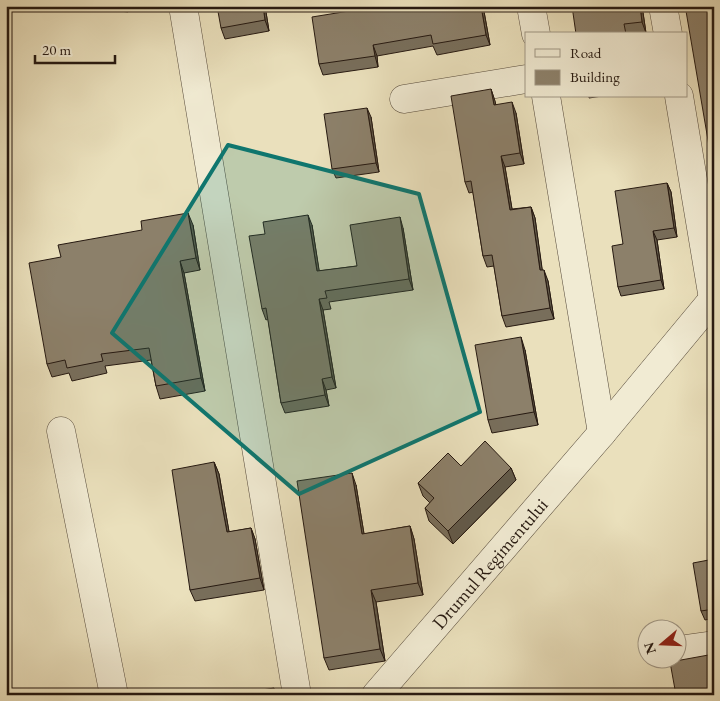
<svg xmlns="http://www.w3.org/2000/svg" width="720" height="701" font-family="'EB Garamond',serif">
<style>
.lines{fill:none;stroke-linecap:round;stroke-linejoin:round}
.minor-casing{stroke:#574b3c;stroke-width:29}
.tertiary-casing{stroke:#574b3c;stroke-width:29}
.minor{stroke:#f1ebd3;stroke-width:28}
.tertiary{stroke:#f1ebd3;stroke-width:28}
.wall{fill:#786e5b;stroke:#261911}
.shaded-wall{fill:#625a4a;stroke:#261911}
.building{fill:#8c806a;stroke:#261911}
.marked{fill:#0f766e;fill-opacity:0.2;stroke:#0f766e;stroke-width:4;stroke-linejoin:round}
.labels{text-anchor:middle;dominant-baseline:central;stroke-width:4;stroke-linejoin:round;paint-order:stroke}
.street-label{font-size:19px;fill:#261911;stroke:#f1ebd3}
</style>
<rect width="100%" height="100%" fill="#eae0bc"/>
<filter id="stains"><feTurbulence type="fractalNoise" baseFrequency=".004" numOctaves="4"/><feColorMatrix values="0 0 0 0 .2 0 0 0 0 .09 0 0 0 0 .02 0 0 0 .5 -.17"/></filter>
<radialGradient id="worn" r=".72"><stop offset=".6" stop-color="#630" stop-opacity="0"/><stop offset="1" stop-color="#630" stop-opacity=".3"/></radialGradient>
<g class="lines">
<g class="minor-casing">
<path id="minor" d="M183,6L297,695
M531,6L536,34
M663,6L668,34
M546,96L602,433
M679,96L713,299
M404,99L526,79
M61,431L114,695
M678,650L714,645"/>
</g>
<g class="tertiary-casing">
<g id="tertiary">
<path id="s1" d="M376,695L602,433L714,298"/>
</g>
</g>
<use href="#minor" class="minor"/>
<use href="#tertiary" class="tertiary"/>
</g>
<path class="wall" d="M81,6H129L128,12Z
M265,6L269,31L225,39L221,28Z
M483,6L490,45L437,55L433,46L377,56L378,67L323,75L319,64Z
M642,6L646,33L576,34Z
M714,6V161L710,152Z
M491,89L496,105L516,113L524,164L505,167L512,209L531,207L535,218L542,270L548,281L554,319L506,327L502,316L494,266L487,267L483,256L473,192L469,193L465,182Z
M589,96H602L589,98Z
M371,117L379,172L336,178L332,169Z
M667,183L671,192L677,237L657,240L664,289L621,296L618,287L623,244Z
M193,225L200,270L184,273L205,391L160,399L156,386L151,360L105,366L107,373L72,381L69,373L52,377L47,364L61,257Z
M312,225L319,271L357,266L403,228L413,290L329,302L331,309L323,310L336,388L326,390L329,406L285,413L281,403L268,319L266,320L262,309Z
M525,350L538,425L492,433L488,420Z
M214,462L219,474L229,532L251,528L255,539L264,590L195,601L190,590Z
M461,466L511,468L516,480L453,544L429,521L425,508L430,503L423,496L418,483Z
M356,485L364,534L410,526L414,539L423,595L376,602L385,661L329,670L324,658Z
M714,559V618L705,620L701,611Z"/>
<path class="shaded-wall" d="M126,6H129L128,12Z
M263,6H265L269,31L265,20Z
M481,6H483L490,45L486,35Z
M640,6H642L646,33L642,22Z
M373,45L377,56L378,67L375,56Z
M491,89L495,101L498,116L494,105Z
M512,102L516,113L524,164L520,153Z
M367,108L371,117L379,172L376,163Z
M501,156L505,167L514,221L510,210Z
M667,183L671,192L677,237L674,228Z
M531,207L535,218L544,282L540,270Z
M188,213L193,225L200,270L196,258Z
M308,215L312,225L321,282L317,271Z
M400,217L403,228L413,290L409,279Z
M653,231L657,240L664,289L661,280Z
M180,261L184,273L205,391L201,378Z
M544,270L548,281L554,319L550,308Z
M319,299L323,310L336,388L332,377Z
M521,337L525,350L538,425L534,412Z
M322,379L326,390L329,406L325,395Z
M214,462L219,474L231,543L227,532Z
M511,468L516,480L453,544L448,531Z
M352,473L356,485L366,546L362,534Z
M410,526L414,539L423,595L418,583Z
M251,528L255,539L264,590L260,578Z
M371,590L376,602L385,661L380,649Z"/>
<path class="building" d="M217,6H263L265,20L221,28Z
M380,6H481L486,35L433,44L431,35L373,45L375,56L319,64L312,17Z
M572,6H640L642,22L624,24L626,34H576Z
M714,6V151L710,152L686,11Z
M491,89L494,105L512,102L520,153L501,156L510,210L531,207L540,270H544L550,308L502,316L492,255L483,256L471,181L465,182L451,96Z
M367,108L376,163L332,169L324,114Z
M667,183L674,228L653,231L661,280L618,287L612,246L623,244L615,191Z
M188,213L196,258L180,261L201,378L156,386L149,348L101,354L103,361L67,368L65,360L47,364L29,263L61,257L58,245L142,230L141,221Z
M308,215L317,271L357,266L350,225L400,217L409,279L325,291L327,298L319,299L332,377L322,379L325,395L281,403L266,308L262,309L249,236L265,234L263,222Z
M521,337L534,412L488,420L475,345Z
M485,441L511,468L448,531L425,508L434,498L418,483L448,453L461,466Z
M214,462L227,532L251,528L260,578L190,590L172,470Z
M352,473L362,534L410,526L418,583L371,590L380,649L324,658L297,481Z
M714,559V609L701,611L693,563Z
M714,654V695H676L670,662Z
M274,688L275,695H231Z"/>
<path class="marked" d="M228,145L419,194L480,412L299,494L112,333Z"/>
<g class="labels">
<g class="street-label">
<text stroke="none"><textPath href="#s1" startOffset="174">Drumul Regimentului</textPath></text>
</g>
</g>
<rect width="720" height="701" fill="none" stroke="#eae0bc" stroke-width="25"/>
<rect x="8" y="8" width="705" height="686" fill="none" stroke="#261911" stroke-width="2.5"/>
<rect x="12" y="12" width="695" height="676" fill="none" stroke="#261911"/>
<rect x="525" y="32" width="162" height="65" fill="#f1ebd3" stroke="#a09785"/>
<rect x="535" y="49" width="25" height="8" fill="#f1ebd3" stroke="#a09785"/>
<text x="570" y="58" font-size="15" fill="#261911">Road</text>
<rect x="535" y="70" width="25" height="15" fill="#8c806a" stroke="#a09785"/>
<text x="570" y="82" font-size="15" fill="#261911">Building</text>
<g transform="translate(662 644) rotate(251)"><circle r="24" fill="#f1ebd3" stroke="#a09785"/>
<path d="M0-4L9 19L0 12L-9 19Z" fill="#8f2418"/>
<text y="-8" font-size="14" font-weight="bold" text-anchor="middle" fill="#261911">N</text>
</g>
<path d="M35 55v8h80v-8" fill="none" stroke="#261911" stroke-width="2.5"/>
<text x="42" y="55" font-size="15" fill="#261911" stroke="#f1ebd3" stroke-width="4" paint-order="stroke">20 m</text>
<rect width="100%" height="100%" filter="url(#stains)"/>
<rect width="100%" height="100%" fill="url(#worn)"/>
</svg>
